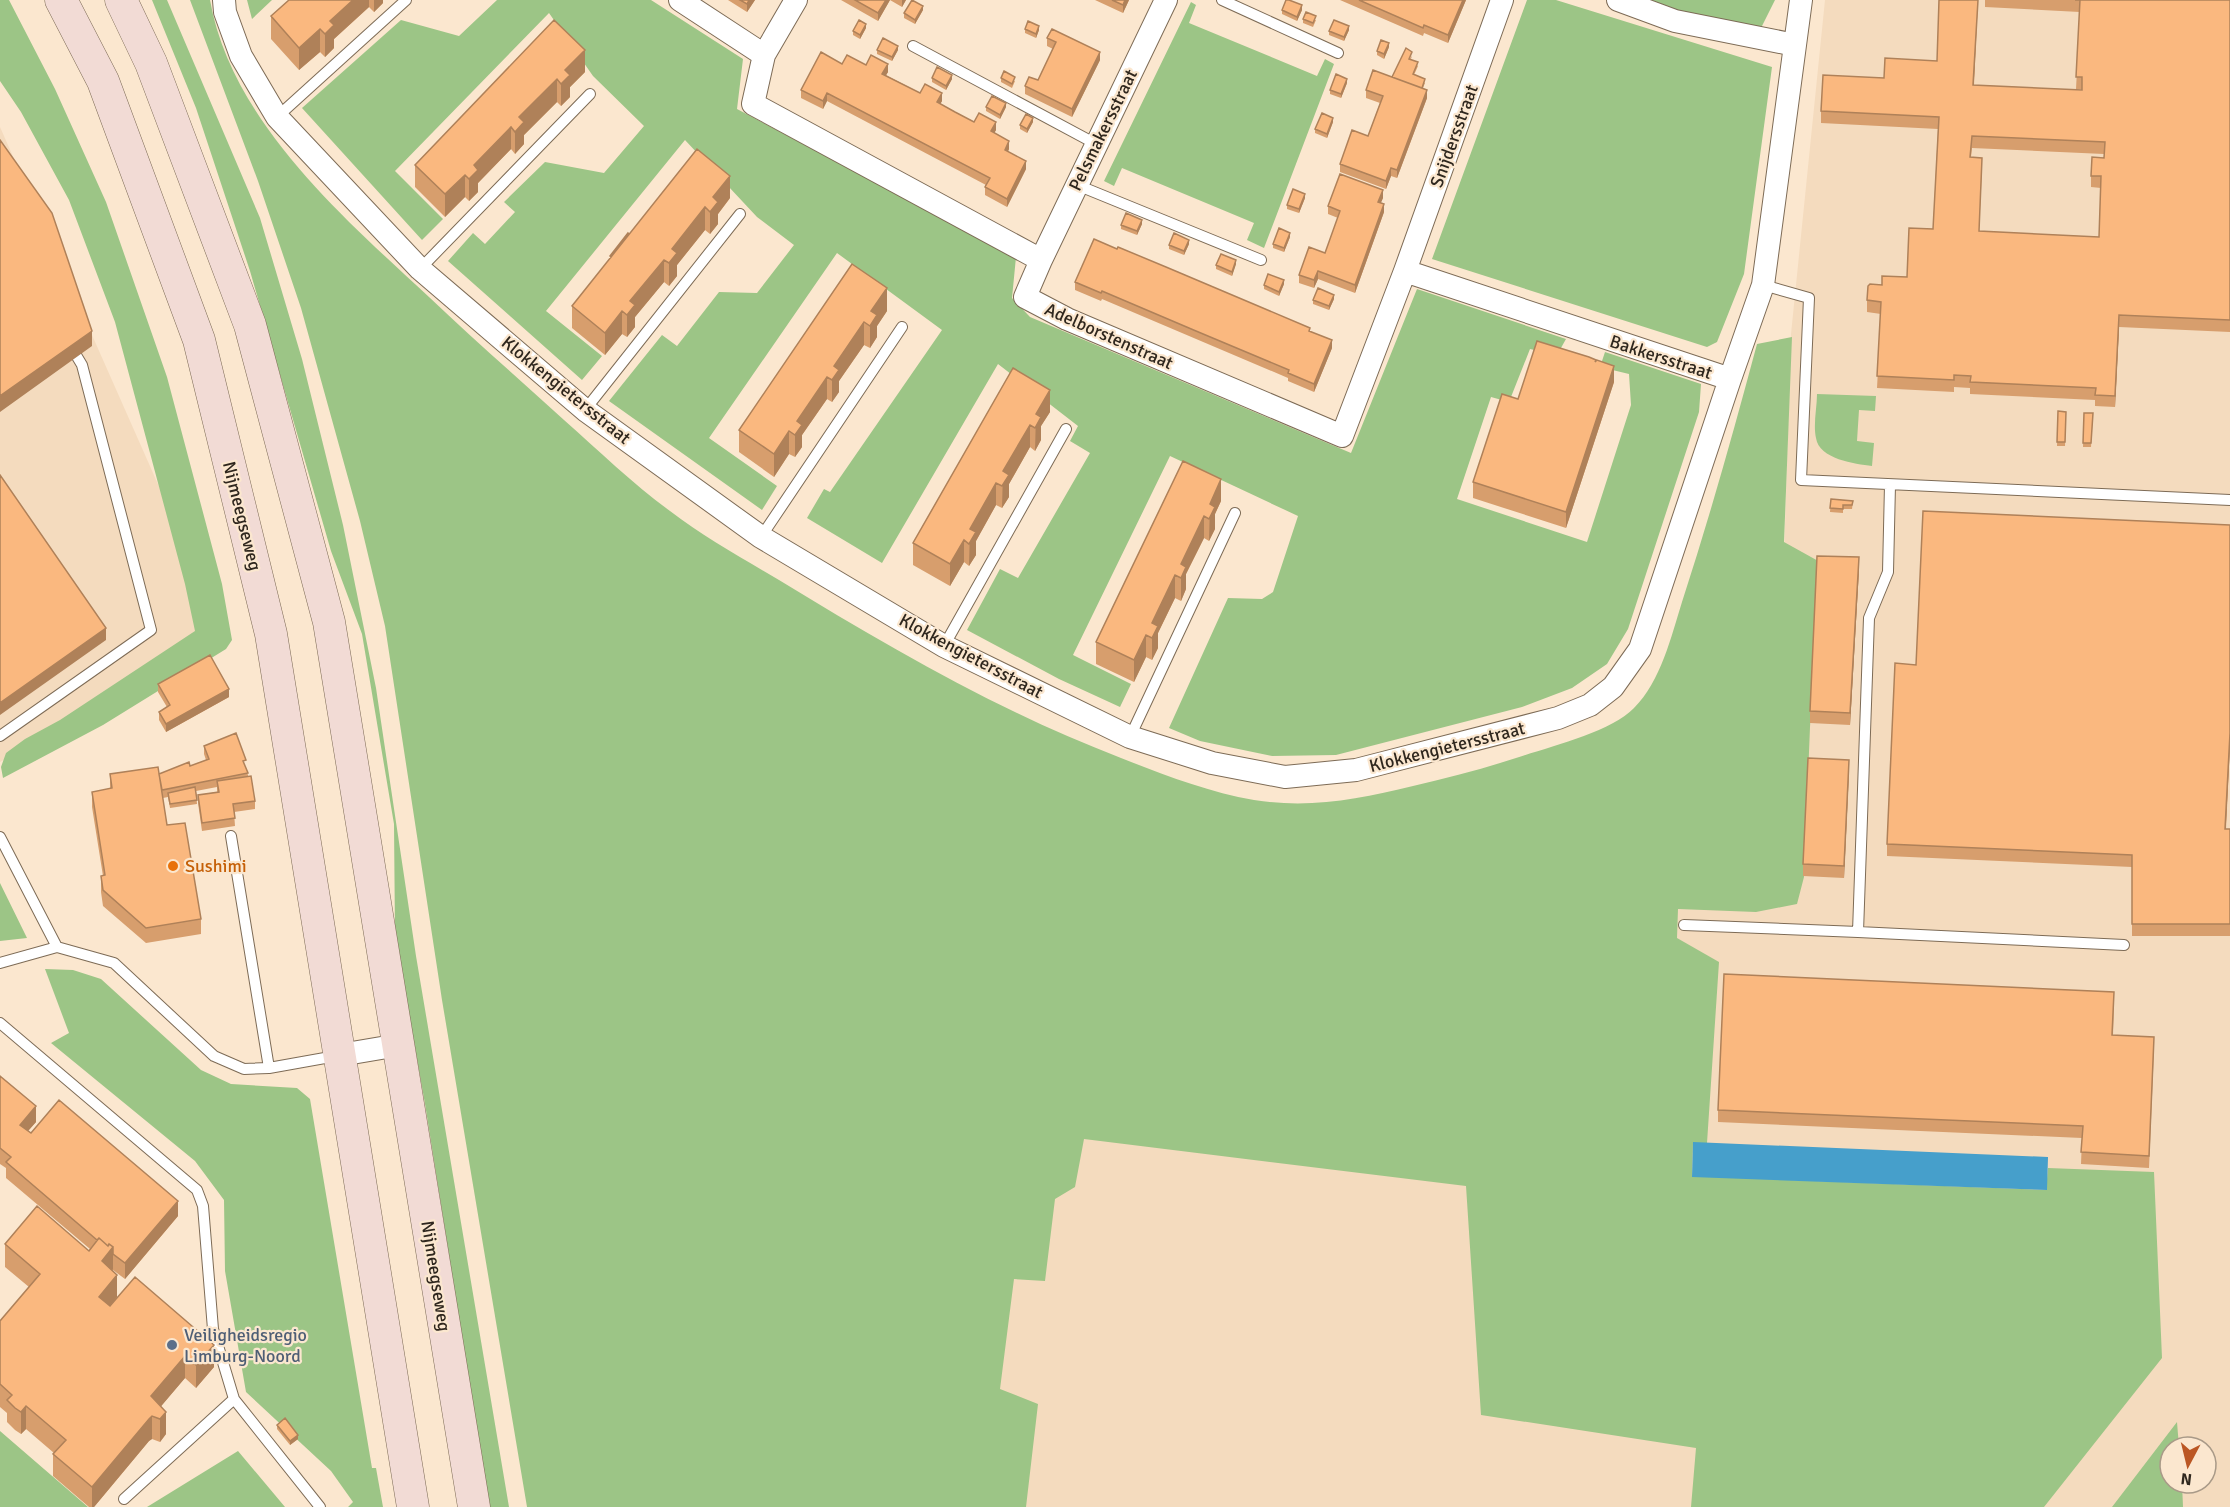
<svg xmlns="http://www.w3.org/2000/svg" width="2230" height="1507" font-family="Signika,sans-serif">
<style>
.built{fill:#f4dbbe;fill-rule:evenodd}
.green{fill:#9cc586}
.water{fill:#469fcb}
.lines{fill:none;stroke-linecap:round;stroke-linejoin:round}
.lane-casing{stroke:#7d6b56;stroke-width:12}
.street-casing{stroke:#7d6b56;stroke-width:24}
.secondary-casing{stroke:#7d6b56;stroke-width:33}
.lane{stroke:#fff;stroke-width:10}
.street{stroke:#fff;stroke-width:22}
.secondary{stroke:#f2dbd5;stroke-width:32}
.wall{fill:#d79e6d;fill-rule:evenodd}
.shaded-wall{fill:#af8159}
.building{fill:#fab87f;stroke:#af8159;stroke-width:1.5;fill-rule:evenodd}
.food-dot{fill:#e8710a;stroke:#fbe7cf;stroke-width:2}
.service-dot{fill:#5c6f8a;stroke:#fbe7cf;stroke-width:2}
.labels{text-anchor:middle;dominant-baseline:central;stroke-width:4.5;stroke-linejoin:round;paint-order:stroke}
.street-label{font-size:18px;fill:#2f271e;stroke:#fbe7cf}
.food-label{font-size:18px;fill:#c56008;stroke:#fbe7cf;text-anchor:start}
.service-label{font-size:18px;fill:#4e5e75;stroke:#fbe7cf;text-anchor:start}
</style>
<rect width="100%" height="100%" fill="#fbe7cf"/>
<path class="built" d="M1825,0H2230V1507H549L1143,921L1774,876L1791,334ZM2170,1447H2206V1483H2170Z
M0,127L226,638L0,762Z"/>
<path class="green" d="M0,0H9L55,89L106,202L167,377L222,584L232,640L226,649L103,725L3,778L1,767L6,753L25,739L60,720L195,631L185,584L115,322L69,200L21,112L0,81Z
M152,0H167L260,218L302,359L343,525L376,688L416,956L509,1507H489L425,1104L395,935L394,824L362,634L331,551L250,271L196,108Z
M190,0H210C231,121 344,218 429,297C473,339 519,379 564,420C599,451 633,484 670,511C704,537 742,558 779,580C889,647 1000,712 1121,758C1164,775 1208,792 1254,800C1310,809 1359,799 1413,786C1448,778 1482,769 1516,758C1549,747 1611,732 1634,708C1661,681 1671,637 1682,602C1710,516 1734,430 1757,344L1792,337L1784,542L1820,562L1810,727L1804,877L1797,904L1756,912L1678,909L1677,938L1719,962L1707,1143H1693L1692,1176L2046,1190L2048,1168L2154,1172L2162,1358L2044,1507H1691L1696,1448L1481,1415L1466,1186L1084,1139L1075,1187L1055,1199L1045,1281L1014,1279L1000,1389L1038,1404L1026,1507H527L442,1000L385,626L360,521L301,308L258,181Z
M247,0H272L252,19Z
M497,0H651L743,59L737,109L1016,257L1012,298L1030,317L1351,453L1417,289L1566,339L1557,355L1530,349L1509,402L1491,397L1457,499L1587,542L1631,405L1629,374L1600,367L1605,352L1701,384L1699,412L1628,629L1607,664L1572,688L1522,707L1336,755L1272,756L1200,741L1169,728L1228,598L1262,599L1273,592L1298,516L1170,456L1073,655L1131,684L1120,707L1059,679L967,630L1000,569L1018,578L1090,453L1070,441L1078,426L998,364L882,563L807,518L824,489L830,492L942,330L837,253L709,438L777,486L762,510L609,401L662,335L677,346L719,292L757,293L794,245L757,217L685,140L546,311L602,356L582,380L448,261L473,233L485,244L515,212L504,202L545,162L604,173L644,126L593,76L549,13L395,171L443,219L422,240L302,108L401,20L459,36Z
M1527,0H1556L1772,67L1744,274L1717,342L1707,347L1432,259Z
M1644,0H1775L1761,28L1681,12Z
M1191,2L1196,5L1189,23L1317,76L1325,59L1334,64L1264,248L1247,240L1254,223L1122,168L1114,186L1104,181Z
M1817,394L1876,396L1875,411L1859,410L1857,441L1874,443L1872,466C1855,464 1819,459 1816,438C1813,424 1817,408 1817,394Z
M0,883L27,938L0,941Z
M45,969L73,970L101,979L201,1070L231,1084L297,1088L310,1099L372,1468H376L383,1507H348L353,1502L331,1471L246,1392L225,1271L224,1200L195,1161L51,1043L69,1033Z
M2177,1422L2179,1447H2170V1483H2182L2183,1507H2112Z
M0,1431L88,1507H0Z
M238,1451L285,1507H147Z"/>
<path class="water" d="M1693,1142L2048,1157L2047,1190L1692,1177Z"/>
<g class="lines">
<g class="lane-casing">
<path id="lane" d="M1222,0L1338,53
M913,46L1096,144
M277,117L406,0
M1077,185L1261,260
M420,269L590,94
M1763,285L1809,298L1801,480L2230,500
M585,410L740,214
M761,537L902,327
M944,646L1066,429
M0,736L151,630L82,365L70,345
M1130,737L1235,513
M231,836L269,1068
M0,837L57,947
M1684,925L1858,932L1869,618L1888,572L1890,485
M1858,932L2124,945
M0,963L57,947L114,963L214,1056L244,1069L269,1068L336,1056
M0,1023L197,1190L203,1206L213,1329L234,1399L320,1507
M124,1499L234,1399"/>
</g>
<g class="street-casing">
<path id="street" d="M224,0L225,12L241,56L277,117L420,269L585,410L761,537L944,646L1130,737L1212,763L1285,777L1356,770L1558,718L1590,705L1613,687L1640,649L1730,379
M680,0L764,55L753,104L1041,260L1025,297L1067,319L1342,436L1405,271L1502,0
M1618,0L1675,21L1795,45
M764,55L796,0
M1041,260L1166,0
M1405,271L1730,379L1763,285L1801,0
M340,1055L399,1045"/>
</g>
<g class="secondary-casing">
<path id="secondary" d="M61,0L103,81L199,340L271,634L413,1507
M121,0L151,63L250,325L329,622L474,1507"/>
</g>
<use href="#lane" class="lane"/>
<use href="#street" class="street"/>
<use href="#secondary" class="secondary"/>
</g>
<path class="wall" d="M289,0H383V3L374,12L369,7L334,39V48L325,57L320,52L299,70L271,39V16Z
M728,0H755L747,12Z
M841,0H906L902,7L890,0L878,21Z
M1095,0H1129L1123,13Z
M1340,0H1466L1448,43L1424,33L1423,36Z
M1978,0L1974,85L2082,90V89H2076L2080,12L1985,7V0H2230V332L2119,327L2115,407L2095,406V400L1970,394V388L1954,387V392L1877,388L1881,314L1867,312V300L1882,285L1907,277L1933,229L1938,129L1821,123V111L1884,78L1937,61ZM1972,148L2104,154V158L2091,176V187L2101,188L2099,237L1979,231L1982,170L1971,157Z
M923,10L915,24L904,18V13Z
M1282,10H1302L1297,21L1282,14Z
M1303,19L1316,20L1313,27L1303,23Z
M554,20L585,72L570,87V97L561,106L557,102L524,135V144L515,154L511,149L478,183V192L469,201L465,197L445,217L415,187V165Z
M866,28L860,39L853,35V31Z
M1025,29L1039,30L1036,38L1025,33Z
M1349,30L1344,41L1329,35V31Z
M1047,38L1100,60L1072,117L1025,94V86L1038,80L1053,49L1047,46Z
M1389,47L1384,59L1377,55V51Z
M877,50H898L892,61L877,54Z
M1412,56L1411,59L1418,66L1414,75L1425,83L1423,88L1427,98L1397,178L1391,176L1386,189L1340,172V164L1368,136L1380,103L1366,98V90L1392,77Z
M842,64L866,65L888,72L886,75L920,93L942,101L940,104L974,122L996,130L994,133L1009,149L1008,151L1026,169L1007,207L985,195V187L986,185L827,101L823,109L801,98V90Z
M932,78L952,79L946,90L932,82Z
M1001,78L1015,81L1012,88L1001,82Z
M1347,83L1341,98L1330,94V90Z
M986,107H1006L1000,119L986,111Z
M1033,122L1027,133L1020,129V125Z
M1333,122L1327,138L1315,133V129Z
M730,198L718,214V224L710,234L705,230L677,265V276L669,286L664,282L635,317V327L627,337L622,334L605,355L572,328V306L610,259V256L629,234Z
M1305,198L1299,213L1287,209V205Z
M1383,198L1380,203L1384,212L1355,293L1318,279L1314,288L1299,283V275L1325,253L1338,218L1328,214V206Z
M1142,224L1137,235L1121,229V225Z
M1290,237L1284,252L1273,248V244Z
M1189,244L1184,255L1169,249V245Z
M1236,264L1232,276L1216,269V265Z
M1075,282L1310,331L1332,348L1314,392L1288,381V378L1102,299L1101,301L1075,290Z
M1284,284L1279,296L1264,289V285Z
M887,288V311L877,326V337L870,348L864,345L839,381V392L832,402L827,399L802,435V447L795,457L789,454L774,477L739,452V430Z
M1334,299L1329,310L1313,304V300Z
M1596,361L1614,382L1566,528L1473,498V482L1518,399Z
M1013,368L1050,412L1041,426V440L1035,451L1030,447L1009,484V497L1002,508L996,505L976,541V555L969,566L964,562L950,586L913,565V543Z
M2058,411L2066,412L2065,446H2057Z
M2084,413H2093L2091,447H2083Z
M1183,461L1221,501L1215,514V529L1209,541L1204,538L1186,574V589L1181,601L1175,598L1158,633V648L1152,660L1146,657L1134,682L1096,664V642Z
M1831,499L1853,501L1852,509H1843V513L1830,512Z
M2230,525V745L2226,829H2230V936H2132V867L1887,856V844L1916,665Z
M1859,569L1850,725L1810,723V711Z
M158,684L229,697L166,732L159,720V712L167,707L158,692Z
M204,746L246,768L255,801V809L234,812L235,826L202,831L198,803V795L217,792V787L196,791L197,804L170,808L168,797L163,798L167,825L201,919V934L146,943L103,906L101,892V876H103L92,807V792L110,789V774H159L190,766L206,760L204,754Z
M1849,771L1844,878L1803,876V864Z
M2114,1004L2113,1035L2154,1049L2149,1168L2081,1164L2082,1138L1718,1122V1110Z
M0,1076L36,1122L28,1131L31,1133L178,1216L125,1279L113,1270V1271L117,1297L214,1367L196,1388L185,1378L161,1406L166,1434L160,1442L152,1439L149,1441L94,1507H89L53,1476V1454L54,1453L26,1429L21,1434L15,1430L7,1422V1413L0,1407V1321L29,1287L5,1267V1244L89,1251L90,1249L6,1178V1168L0,1164Z
M277,1425L298,1439L290,1445L277,1429Z"/>
<path class="shaded-wall" d="M353,0H369V7L334,39V48L325,57V34L330,21Z
M374,0H383V3L374,12Z
M749,0H755L747,12V4Z
M886,0H890L878,21V13Z
M902,0H906L902,7Z
M1125,0H1129L1123,13V5Z
M1463,0H1466L1448,43V35Z
M1978,0L1973,97V85Z
M1302,5V10L1297,21V17Z
M923,6V10L915,24V20Z
M866,24V28L860,39V35Z
M1039,26V30L1036,38V34Z
M1349,26V30L1344,41V37Z
M320,29V52L299,70V48Z
M1389,43V47L1384,59V54Z
M898,46V50L892,61V57Z
M585,50V72L570,87V97L561,106V84L565,70Z
M1100,52V60L1072,117V109Z
M888,64V72L882,82V74Z
M952,75V79L946,90V86Z
M557,79V102L524,135V144L515,154V132L519,117Z
M1347,79V83L1341,98V94Z
M1427,90V98L1397,178V170Z
M827,93V101L823,109V101Z
M942,93V101L937,110V102Z
M1006,103V107L1000,119V115Z
M1033,118V122L1027,133V129Z
M1333,118V122L1327,138V134Z
M996,122V130L991,139V131Z
M511,127V149L478,183V192L469,201V179L474,165Z
M1009,141V149L1005,158V150Z
M1026,161V169L1007,207V199Z
M1391,168V176L1386,189V181Z
M465,175V197L445,217V194Z
M730,176V198L718,214V224L710,234V212L713,197Z
M1383,190V198L1378,210V202Z
M1305,194V198L1299,213V209Z
M1384,204V212L1355,293V285Z
M705,207V230L677,265V276L669,286V263L672,249Z
M1142,220V224L1137,235V231Z
M1290,233V237L1284,252V248Z
M1189,240V244L1184,255V251Z
M664,260V282L635,317V327L627,337V315L630,301Z
M1236,260V264L1232,276V272Z
M1318,271V279L1314,288V280Z
M1284,280V284L1279,296V292Z
M887,288V311L877,326V337L870,348V326L871,311Z
M1334,295V299L1329,310V306Z
M622,311V334L605,355V333Z
M2119,315V327L2115,407V396Z
M864,322V345L839,381V392L832,402V380L834,366Z
M92,331V346L0,412V396Z
M1332,340V348L1314,392V384Z
M1614,366V382L1566,528V512Z
M827,377V399L802,435V447L795,457V435L797,421Z
M1050,390V412L1041,426V440L1035,451L1036,414Z
M1030,425V447L1009,484V497L1002,508L1003,471Z
M789,431V454L774,477V454Z
M1221,479V501L1215,514V529L1209,541L1210,504Z
M996,483V505L976,541V555L969,566L970,529Z
M1204,516V538L1186,574V589L1181,601V564Z
M964,540V562L950,586V564Z
M1859,557V569L1850,725V713Z
M1175,575V598L1158,633V648L1152,660V623Z
M106,628V640L0,715V703Z
M1146,635V657L1134,682V660Z
M229,689V697L166,732V724Z
M2230,733V745L2225,841V829Z
M1849,760V771L1844,878V866Z
M36,1106V1122L20,1140V1125Z
M178,1201V1216L125,1279V1263Z
M113,1247V1269L102,1284V1261Z
M117,1275V1297L99,1319V1297Z
M214,1345V1367L196,1388V1365Z
M185,1356V1378L152,1417V1439L149,1441L94,1507H92V1487L151,1396Z
M26,1406V1429L21,1434V1412Z
M166,1412V1434L160,1442V1419Z
M298,1435V1439L290,1445V1441Z"/>
<path class="building" d="M289,0H353L330,21L334,25L325,34L320,29L299,48L271,16Z
M740,0H749L747,4Z
M855,0H886L878,13Z
M912,0L923,6L915,20L904,13Z
M1112,0H1125L1123,5Z
M1286,0H1289L1302,5L1297,17L1282,10Z
M1359,0H1463L1448,35L1424,25L1423,28Z
M1939,0H1978L1973,85L2082,90V77H2076L2080,0H2075H2230V320L2119,315L2115,396L2095,395L2096,388L1970,382L1971,376L1954,375V380L1877,376L1881,302L1867,300L1868,286L1870,284L1882,285V276L1907,277L1909,228L1933,229L1939,117L1821,111L1823,75L1884,78L1885,58L1937,61ZM1972,136L2105,142L2104,158L2092,157L2091,176H2101L2099,237L1979,231L1982,158L1970,157Z
M1306,12L1316,16L1313,23L1303,19Z
M554,20L585,50L565,70L570,75L561,84L557,79L519,117L524,122L515,132L511,127L474,165L478,170L469,179L465,175L445,194L415,165Z
M859,20L866,24L860,35L853,31Z
M1334,20L1349,26L1344,37L1329,31Z
M1028,21L1039,26L1036,34L1025,29Z
M1052,29L1100,52L1072,109L1025,86L1029,77L1038,80L1056,42L1047,38Z
M883,38L898,46L892,57L877,50Z
M1381,40L1389,43L1384,54L1377,51Z
M1406,48L1412,52L1409,59L1418,62L1413,74L1425,79L1422,88L1392,77Z
M821,52L842,64L847,55L866,65L871,55L888,64L882,74L920,93L925,84L942,93L937,102L955,112L974,122L979,113L996,122L991,131L1009,141L1005,150L1026,161L1007,199L985,187L990,178L827,93L823,101L801,90Z
M937,67L952,75L946,86L932,78Z
M1373,70L1427,90L1397,170L1391,168L1386,181L1340,164L1352,130L1368,136L1383,96L1366,90Z
M1004,71L1015,77L1012,84L1001,78Z
M1336,74L1347,79L1341,94L1330,90Z
M992,96L1006,103L1000,115L986,107Z
M1322,113L1333,118L1327,134L1315,129Z
M1026,114L1033,118L1027,129L1020,125Z
M0,140L52,213L92,331L0,396Z
M697,149L730,176L713,197L718,202L710,212L705,207L672,249L677,253L669,263L664,260L630,301L635,305L627,315L622,311L605,333L572,306Z
M1340,174L1383,190L1378,202L1384,204L1355,285L1318,271L1314,280L1299,275L1309,247L1325,253L1340,211L1328,206Z
M1293,189L1305,194L1299,209L1287,205Z
M1126,213L1142,220L1137,231L1121,225Z
M1279,228L1290,233L1284,248L1273,244Z
M628,233L629,234L611,257L610,256Z
M1174,233L1189,240L1184,251L1169,245Z
M1094,239L1117,249L1118,247L1166,267L1310,328L1309,331L1332,340L1314,384L1288,373L1289,370L1196,331L1102,291L1101,293L1075,282Z
M1221,254L1236,260L1232,272L1216,265Z
M852,264L887,288L871,311L877,315L870,326L864,322L834,366L839,370L832,380L827,377L797,421L802,425L795,435L789,431L774,454L739,430Z
M1268,274L1284,280L1279,292L1264,285Z
M1318,288L1334,295L1329,306L1313,300Z
M1537,341L1589,357L1596,360L1595,362L1597,360L1614,366L1566,512L1473,482L1502,394L1518,399Z
M1013,368L1050,390L1036,414L1041,417L1035,428L1030,425L1003,471L1009,475L1002,486L996,483L970,529L976,532L969,544L964,540L950,564L913,543Z
M2058,411L2066,412L2065,442H2057Z
M2084,413H2093L2091,443H2083Z
M1183,461L1221,479L1210,504L1215,507L1209,519L1204,516L1181,564L1186,567L1181,578L1175,575L1152,623L1158,626L1152,638L1146,635L1134,660L1096,642Z
M0,475L106,628L0,703Z
M1831,499L1853,501L1852,505H1843V509L1830,508Z
M1923,511L2230,525V733L2225,829H2230V924H2132V855L1887,844L1895,663L1916,665Z
M1817,556L1859,557L1850,713L1810,711Z
M210,655L229,689L166,724L159,712L170,705L158,684Z
M236,733L246,760L243,761L248,773L162,790L159,774L189,762L190,766L209,759L204,746Z
M1808,758L1849,760L1844,866L1803,864Z
M158,767L167,825L185,823L201,919L146,928L103,890L101,876L105,875L92,792L112,788L110,774Z
M251,776L255,801L233,804L235,818L202,823L198,795L219,792L217,781Z
M195,787L197,800L170,804L168,793Z
M1724,974L2114,992L2112,1035L2154,1037L2149,1156L2081,1152L2083,1126L1718,1110Z
M0,1076L36,1106L20,1125L31,1133L59,1100L178,1201L125,1263L113,1254V1247L109,1244L108,1246L99,1238L97,1240L6,1162L11,1157L0,1148Z
M37,1206L89,1251L99,1238L108,1246L109,1244L113,1247L102,1261L117,1275L99,1297L110,1306L135,1277L214,1345L196,1365L185,1356L151,1396L166,1412L160,1419L152,1416L149,1419L92,1487L53,1454L66,1440L26,1406L21,1412L15,1408L7,1400L12,1395L0,1384V1321L40,1274L5,1244Z
M285,1418L298,1435L290,1441L277,1425Z"/>
<circle class="food-dot" cx="173" cy="866" r="6"/>
<circle class="service-dot" cx="172" cy="1345" r="6"/>
<g class="labels">
<g class="street-label">
<text transform="translate(1103 130) rotate(-64)">Pelsmakersstraat</text>
<text transform="translate(1454 136) rotate(-70)">Snijdersstraat</text>
<text transform="translate(1109 336) rotate(24)">Adelborstenstraat</text>
<text transform="translate(1661 357) rotate(18)">Bakkersstraat</text>
<text transform="translate(566 390) rotate(39)">Klokkengietersstraat</text>
<text transform="translate(242 516) rotate(76)">Nijmeegseweg</text>
<text transform="translate(971 656) rotate(28)">Klokkengietersstraat</text>
<text transform="translate(1447 747) rotate(-14)">Klokkengietersstraat</text>
<text transform="translate(436 1276) rotate(81)">Nijmeegseweg</text>
</g>
<g class="food-label">
<text x="185" y="866">Sushimi</text>
</g>
<g class="service-label">
<text x="184" y="1335">Veiligheidsregio<tspan x="184" dy="21">Limburg-Noord</tspan></text>
</g>
</g>
<g transform="translate(2188 1465) rotate(187)"><circle r="28" fill="#fbe7cf" stroke="#a99a88" stroke-width="1.5"/>
<path d="M0-4.5L10 22L0 15L-10 22Z" fill="#bb5724"/>
<text y="-9" font-size="16" font-weight="bold" text-anchor="middle" fill="#2f271e">N</text>
</g>
</svg>
